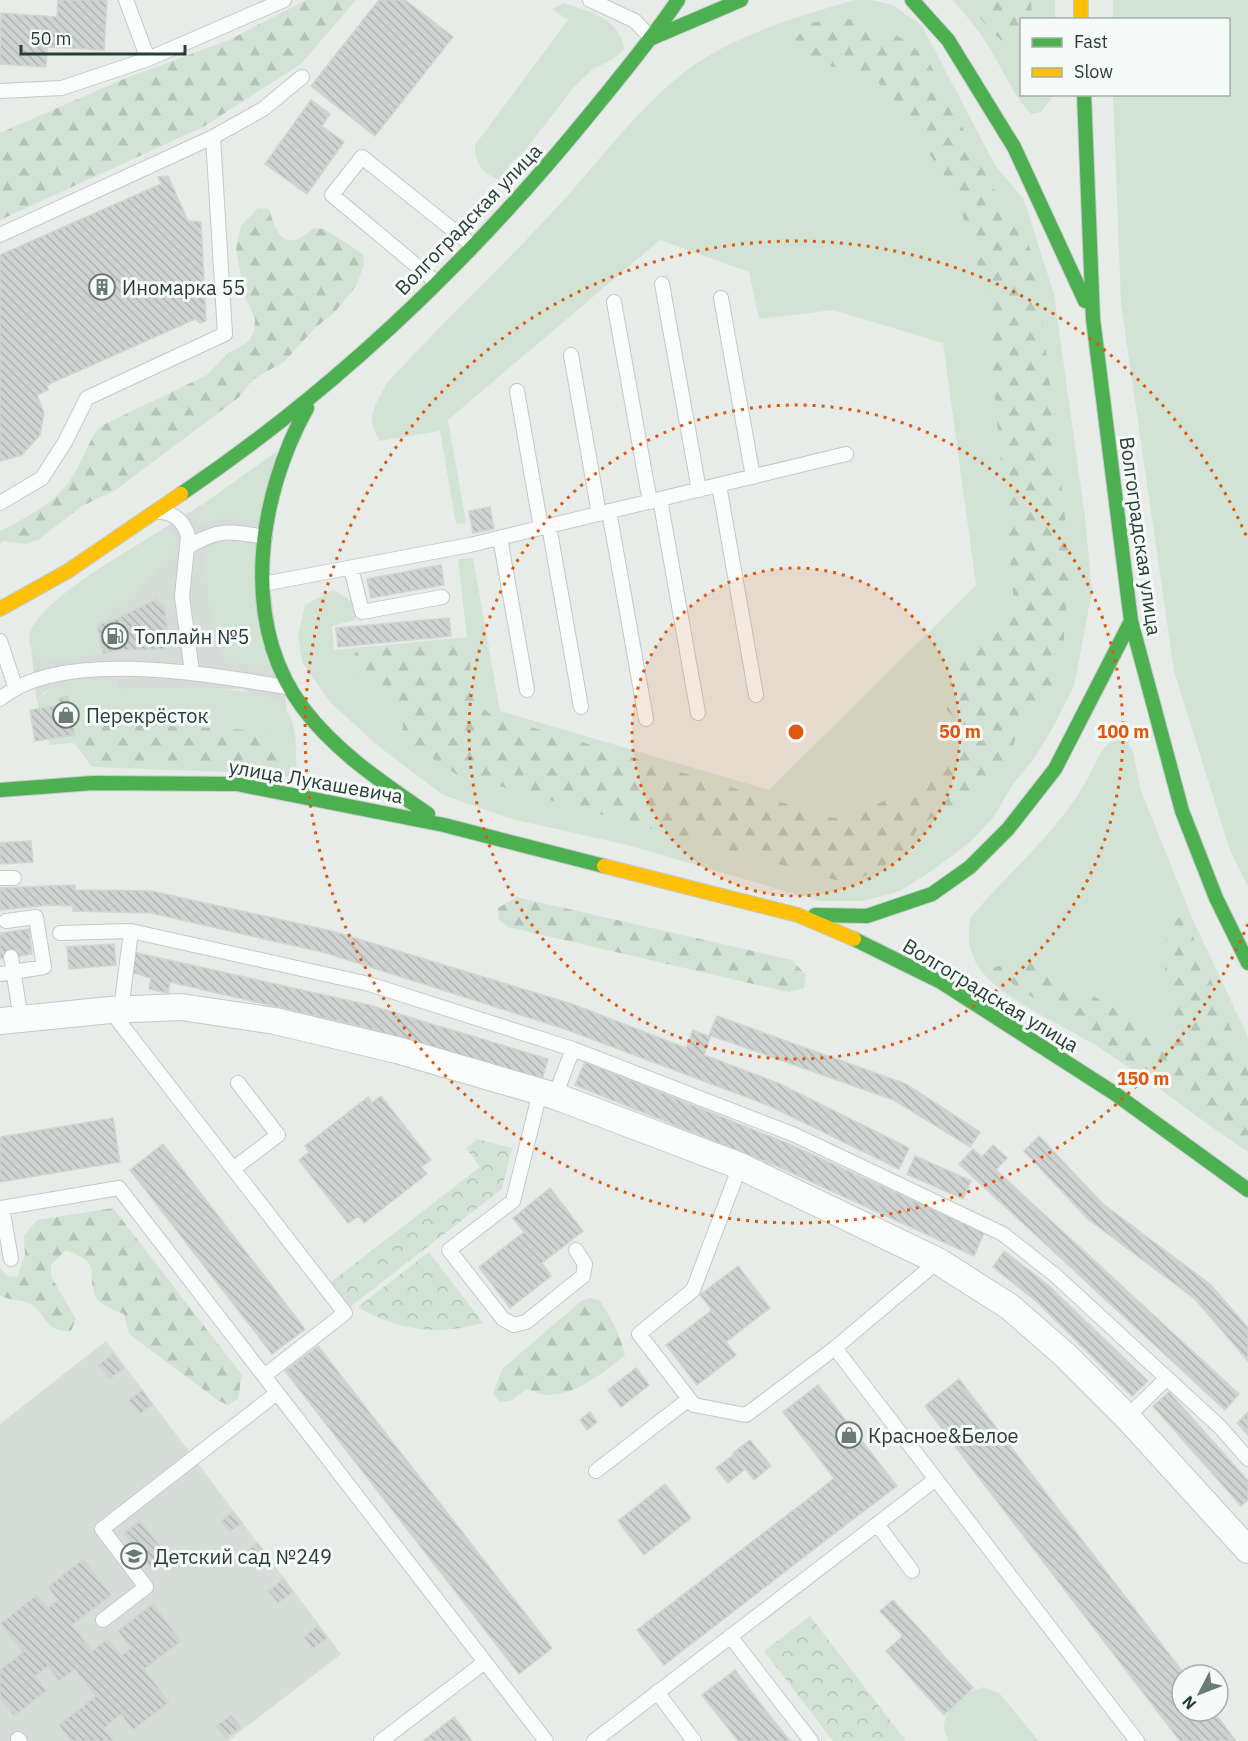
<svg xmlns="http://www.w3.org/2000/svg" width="1248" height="1741" font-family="'IBM Plex Sans',sans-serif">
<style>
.built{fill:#d6ddd9}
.grass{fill:#d2e3d5}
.forest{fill:url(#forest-firs)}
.park{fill:url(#park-crowns)}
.building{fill:url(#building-back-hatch);stroke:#d0d5d2;stroke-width:1.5}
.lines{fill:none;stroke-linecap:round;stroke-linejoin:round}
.lane-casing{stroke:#c4c9c6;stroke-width:16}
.street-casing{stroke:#c4c9c6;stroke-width:28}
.fast-casing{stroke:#c3cac7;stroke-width:16}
.slow-casing{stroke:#c3cac7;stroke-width:16}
.lane{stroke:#fbfcfc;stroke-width:14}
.street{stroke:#fbfcfc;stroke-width:26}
.fast{stroke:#4caf50;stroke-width:14}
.slow{stroke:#ffc107;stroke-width:14}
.ring{fill:none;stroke:#de580e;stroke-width:3;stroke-dasharray:3 6}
.labels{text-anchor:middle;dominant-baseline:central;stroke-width:6;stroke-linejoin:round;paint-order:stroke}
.street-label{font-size:20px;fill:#263e35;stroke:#f6faf8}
.poi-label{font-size:20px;fill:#263e35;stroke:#f6faf8;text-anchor:start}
.centre{fill:#de580e;stroke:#f6faf8;stroke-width:3}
.ring-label{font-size:18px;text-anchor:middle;font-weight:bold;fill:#de580e;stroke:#f6faf8;stroke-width:6;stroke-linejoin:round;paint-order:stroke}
</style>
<defs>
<pattern id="forest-firs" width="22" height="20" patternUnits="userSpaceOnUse" patternTransform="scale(1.5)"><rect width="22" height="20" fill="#d2e3d5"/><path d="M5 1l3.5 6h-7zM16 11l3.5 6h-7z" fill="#b4c4b7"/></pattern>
<pattern id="park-crowns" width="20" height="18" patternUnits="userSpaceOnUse" patternTransform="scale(1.5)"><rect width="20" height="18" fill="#d2e3d5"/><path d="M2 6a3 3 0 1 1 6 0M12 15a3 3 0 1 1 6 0" fill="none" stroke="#b4c4b7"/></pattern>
<pattern id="building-back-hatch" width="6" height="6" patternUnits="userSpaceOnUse" patternTransform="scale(1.5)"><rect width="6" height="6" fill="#ced3d1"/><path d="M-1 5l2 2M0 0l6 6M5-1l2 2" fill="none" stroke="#b1b6b4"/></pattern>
</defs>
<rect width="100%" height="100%" fill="#e7ece9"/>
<path class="built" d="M203,504L198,524L220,517L261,519L287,710L241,689H118L115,679H74L44,692L37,701L31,648L38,655L133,596L172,531L158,532Z
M106,1341L341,1654L228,1741H0V1424Z"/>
<path class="grass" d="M855,0H871L893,5L922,26L995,165L1024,200L1054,294L1085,517L1092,591L1074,686L1051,731L1033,760L1013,784L993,818L969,843L933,870L898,892L862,901H820L627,845L512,819L443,795L377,745L331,703L302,662L298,635L305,605L333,590C348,598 357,601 355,620L332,626L334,650L467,637L458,559L473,558L500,711L769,790L976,585L943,343L833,310L759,319L749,272L660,240L448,420L466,523L456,524L440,431L380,441C364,417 375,406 387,383C443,322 504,265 560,204C605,155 647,95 703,59C750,30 803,15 855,0Z
M952,0H1055V19L1022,20V94L1054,95L1041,112L1032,114C1017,103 999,62 987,44C977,28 965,14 952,0Z
M1113,0H1248V887L1229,848L1174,671L1121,304L1113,95L1228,94V20L1113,19Z
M564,3C590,12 620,18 624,49L613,59L593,69L574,87L523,153L508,165L512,180C489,182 474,167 475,145L568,20L552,9Z
M277,451L261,519L220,517L197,524L203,504Z
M172,531L178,539L176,548L133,596L104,616L113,649C93,654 48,669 33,650C5,617 134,548 158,532Z
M226,540L248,542L256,548L269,664C242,667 223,663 213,637L204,552L215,543Z
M74,679H115L118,689C155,689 265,679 287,711C299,728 295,759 297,778L257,773L92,767L74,743L50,745L37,701C47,689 58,682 74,679Z
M1117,736L1125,737L1133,752L1141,791L1193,920L1248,1037V1152C1197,1118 1149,1079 1098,1047C1064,1025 1002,1000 980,969C969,954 966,934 971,917C1008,873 1052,837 1082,788C1094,770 1098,749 1117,736Z
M984,1687L1000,1694L1039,1741H949C932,1719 962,1692 984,1687Z"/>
<path class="forest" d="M306,0H356L301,64L203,127L0,220V133L126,78L229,40Z
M967,0H1031L1032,19L1022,20L1021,42L1009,48L987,27Z
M851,19C882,23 909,40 929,62L994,189L1020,224L1036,263L1070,561L1063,650L1048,706L1022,717L1010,756L974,798L924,822L917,829L908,847L884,866L850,884L456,774L407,742L402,735L403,725L398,707C383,698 348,685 350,663C351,658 357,651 360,647L456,644L470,659L471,697L491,715L833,818C875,811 954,772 967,729C962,720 952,717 947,710C937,696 968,654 975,641C997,636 1004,621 1014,603L985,291L956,193L921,142L893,117L878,80C844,66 818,71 795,40L807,23Z
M258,208L269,209C276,235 287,254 313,228L324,229L363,254L364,265L356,286L334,313L315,328L285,361L254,379L238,398L114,491L82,506L38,540L26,544L2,541L0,545V531C33,514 61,501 78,467C86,452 90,438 101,426L207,375L228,353L248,342L254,332L255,319L245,297L236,249L241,225Z
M89,722L272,731L283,748L276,766L271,769L95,764L83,747L84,727Z
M516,897L792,960L806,975L804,988L788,992L508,927L499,920L498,908Z
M1184,915L1248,1070V1143L991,969L1022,957L1034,961L1156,1033L1170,1039L1185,1037L1169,1013L1164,951L1171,922Z
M113,1208L242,1375L238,1399L228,1405L219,1401L129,1334L124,1314C115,1310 101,1307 96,1297C84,1269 106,1266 66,1250L51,1265V1276L76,1319L71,1331C43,1333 47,1311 28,1303C18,1299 9,1301 0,1295V1268L7,1276L17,1277L25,1256L24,1236L37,1220Z
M590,1298L600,1301C612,1319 620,1334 625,1355C605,1372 577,1394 550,1395C543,1396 534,1391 527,1389L510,1401L500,1402L493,1394L502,1369L581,1301Z"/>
<path class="park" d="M477,1139L512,1148L502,1189L346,1310L327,1285L480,1167L466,1148Z
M429,1252L483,1323C439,1336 398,1331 358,1307Z
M810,1616L906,1741H833L764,1651Z"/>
<path class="building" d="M58,0H107L104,50L47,47L46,67L0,64L1,13L57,17Z
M379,0H405L453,37L375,136L311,86Z
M311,100L330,114L322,126L344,142L307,194L265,164Z
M168,176L188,221L201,222L206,321L200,323L195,319L47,385L48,390L37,395L44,413L40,435L22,455L0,461V255L161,184L158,177Z
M490,507L494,529L473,533L469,511Z
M441,565L444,585L371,598L367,579Z
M157,599L164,606L170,642L164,649L119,650L112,621Z
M449,618L451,636L338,647L336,628Z
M112,621L119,650L103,654L97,625Z
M68,696L75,735L35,741L30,710L60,705L59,698Z
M31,841L33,862L0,864V843Z
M75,885V890L151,891L332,931L572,1004L686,1048L693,1030L710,1037L704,1055L778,1083L909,1148L899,1169L770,1106L565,1029L326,953L151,913L73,911V906L48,905L0,910V888Z
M29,929L32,954L0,959V933Z
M114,944L116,965L69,969L67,947Z
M133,952L369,1005L548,1059L542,1080L363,1027L170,982L168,993L149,989L151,978L130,972Z
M717,1016L906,1084L980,1132L970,1147L894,1100L709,1035Z
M585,1062L789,1144L984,1233L974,1256L779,1167L575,1085Z
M381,1096L431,1160L421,1167L427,1174L364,1223L359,1216L348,1223L299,1160L309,1152L305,1146L368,1097L372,1103Z
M113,1118L120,1162L0,1182V1137Z
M1039,1136L1103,1204L1211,1285L1248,1328V1361L1195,1299L1088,1219L1024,1151Z
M163,1144L305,1329L272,1354L130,1170Z
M993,1145L1007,1158L996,1170L1239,1394L1225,1410L959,1164L973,1149L982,1157Z
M915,1156L971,1181L963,1199L907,1174Z
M550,1188L583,1231L542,1263L551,1276L510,1308L479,1267L524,1232L513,1218Z
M1004,1251L1049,1286L1148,1381L1132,1396L1036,1301L993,1267Z
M738,1266L770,1308L726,1342L736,1355L697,1385L666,1345L712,1310L700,1295Z
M318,1346L552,1648L519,1674L285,1371Z
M113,1354L124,1368L110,1379L99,1365Z
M636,1368L649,1385L621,1407L608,1390Z
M959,1379L1185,1675H1182V1711H1213L1236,1741H1180L948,1437L925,1406Z
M818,1385L897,1486L848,1523L821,1489L834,1478L783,1412Z
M142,1390L152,1404L140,1414L129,1400Z
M1169,1392L1248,1481V1500L1241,1506L1153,1406Z
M590,1412L597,1422L587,1430L580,1420Z
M1248,1412V1435L1237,1423Z
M750,1440L771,1466L754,1480L733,1453Z
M733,1455L744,1470L728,1483L716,1468Z
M665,1484L691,1518L644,1555L618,1521Z
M821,1489L848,1523L664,1665L637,1630Z
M233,1512L242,1523L229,1532L221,1521Z
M140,1521L167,1555L150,1567L124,1533Z
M257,1543L267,1555L254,1565L244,1553Z
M83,1559L111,1595L72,1625L92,1651L108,1639L121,1656L131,1648L118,1631L153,1604L181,1641L144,1669L169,1702L133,1730L121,1714L104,1728L114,1741H71L59,1725L96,1696L75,1669L59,1681L48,1666L35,1676L46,1691L14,1716L0,1698V1670L23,1652L1,1623L37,1595L48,1608L58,1600L48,1587Z
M283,1579L293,1592L278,1603L268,1591Z
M893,1600L973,1688L944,1715L886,1651L903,1636L880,1611Z
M317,1626L327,1638L313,1649L304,1637Z
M735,1670L759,1702L790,1741H738L702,1695Z
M231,1715L241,1727L226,1738L216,1726Z
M454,1717L472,1741H423Z"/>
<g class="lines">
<g class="lane-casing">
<path id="lane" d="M126,0L148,59
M590,0L635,21L651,38
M0,91L62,88L148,59L284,0
M0,235L213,137L263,109L302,77
M436,282L332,195L362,157L473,246
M662,284L699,490
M721,298L753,477
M614,302L650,502
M571,355L599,514
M517,391L541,528
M719,485L756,695
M660,499L698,713
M0,503L42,478L65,442L87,398L225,334L213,137
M609,511L646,719
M159,512C174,512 184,522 188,536L182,597L192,672
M549,526L581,707
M500,538L527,690
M188,547C218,528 231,531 265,537
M351,568L362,612L442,597
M263,584L470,545L846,454
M0,641L15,686
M0,699C61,647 212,675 286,687
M0,878H14
M60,933L131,931L369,984L573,1049L795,1135L1003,1234L1056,1276L1220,1427L1248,1459
M11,957L21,1019
M0,974L44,967L36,917L6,921
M110,1010L345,1313L264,1376
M121,1010L131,931
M540,1092L513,1201L449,1250L503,1319L514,1325L526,1322L583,1276L585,1264L576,1250
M555,1096L573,1049
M740,1166L693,1290L639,1334L694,1405L746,1415L835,1348
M233,1169L278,1135L238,1083
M0,1208L119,1188L546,1741
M2,1208L11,1259
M938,1261L835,1348L1137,1741
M1127,1417L1167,1378
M596,1471L689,1399
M877,1524L912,1571
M103,1620L146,1587L102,1529L277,1393
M730,1636L811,1741
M657,1692L694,1741
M18,1739L20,1741
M381,1741L485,1662
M594,1741L936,1479"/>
</g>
<g class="street-casing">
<path id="street" d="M0,1021L110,1010L181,1007L275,1021L397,1050L555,1096L740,1166L938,1261L1010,1307L1065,1355L1127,1417L1248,1550"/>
</g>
<g class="fast-casing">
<path id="fast" d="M912,0L948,40L1014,147L1085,301
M652,38L741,0
M1084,94L1093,319L1131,621L1182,811L1216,898L1248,963
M307,408C258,496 239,622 303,708C336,752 383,783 428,814
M181,494C335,390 472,259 589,115C620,77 651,40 678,0
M0,790L93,783L237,784L444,825L604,866
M815,915L867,916L932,894L970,867L1008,829L1055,769L1131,621
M854,939L941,982L1114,1093L1248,1190"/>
</g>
<g class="slow-casing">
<path id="slow" d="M1081,0V20
M0,609L68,571L181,494
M604,866L798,915L854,939"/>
</g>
<use href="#lane" class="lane"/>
<use href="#street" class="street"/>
<use href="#fast" class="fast"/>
<use href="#slow" class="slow"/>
</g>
<circle cx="796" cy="732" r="164" fill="#de580e" fill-opacity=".12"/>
<g class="ring">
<circle cx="796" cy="732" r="164"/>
<circle cx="796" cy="732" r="327"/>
<path d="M1248 924A491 491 0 1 1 1248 540"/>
</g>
<defs>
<g id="building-ring" transform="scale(1.35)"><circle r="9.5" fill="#f6faf8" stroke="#6a7b74" stroke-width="1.5"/><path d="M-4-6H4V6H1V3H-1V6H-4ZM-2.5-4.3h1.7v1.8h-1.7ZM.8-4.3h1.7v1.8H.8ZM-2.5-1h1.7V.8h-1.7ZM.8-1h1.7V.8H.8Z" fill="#6a7b74"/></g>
<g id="fuel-ring" transform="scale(1.35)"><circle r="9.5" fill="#f6faf8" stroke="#6a7b74" stroke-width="1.5"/><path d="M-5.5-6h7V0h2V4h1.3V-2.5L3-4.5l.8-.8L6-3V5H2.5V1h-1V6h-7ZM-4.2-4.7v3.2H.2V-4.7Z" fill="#6a7b74"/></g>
<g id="shop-ring" transform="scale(1.35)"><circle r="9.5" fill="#f6faf8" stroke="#6a7b74" stroke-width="1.5"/><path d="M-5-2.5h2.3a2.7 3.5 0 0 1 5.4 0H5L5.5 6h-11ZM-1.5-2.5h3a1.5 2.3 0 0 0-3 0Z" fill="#6a7b74"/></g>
<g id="school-ring" transform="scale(1.35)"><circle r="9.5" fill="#f6faf8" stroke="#6a7b74" stroke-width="1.5"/><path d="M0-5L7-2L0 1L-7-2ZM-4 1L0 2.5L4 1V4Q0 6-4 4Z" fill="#6a7b74"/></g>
</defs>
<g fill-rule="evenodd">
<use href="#building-ring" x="102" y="287"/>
<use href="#fuel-ring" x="115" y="636"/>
<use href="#shop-ring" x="66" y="715"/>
<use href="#shop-ring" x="849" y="1435"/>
<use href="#school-ring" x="134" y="1556"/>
</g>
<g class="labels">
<g class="street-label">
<text transform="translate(468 219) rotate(-46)">Волгоградская улица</text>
<text transform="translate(1141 536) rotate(82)">Волгоградская улица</text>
<text transform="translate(316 781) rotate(10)">улица Лукашевича</text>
<text transform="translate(991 995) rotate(31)">Волгоградская улица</text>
</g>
<g class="poi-label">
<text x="122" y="287">Иномарка 55</text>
<text x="134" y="636">Топлайн №5</text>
<text x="86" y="715">Перекрёсток</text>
<text x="868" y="1435">Красное&amp;Белое</text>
<text x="154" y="1556">Детский сад №249</text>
</g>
</g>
<circle cx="796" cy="732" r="9" class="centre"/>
<g class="ring-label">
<text x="960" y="738">50 m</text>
<text x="1123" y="738">100 m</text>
<text x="1143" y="1085">150 m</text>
</g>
<rect x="1020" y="18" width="210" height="78" fill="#f6faf8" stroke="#a3afaa" stroke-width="1.5"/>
<rect x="1032" y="38" width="30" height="9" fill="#4caf50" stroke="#a3afaa" stroke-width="1.5"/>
<text x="1074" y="48" font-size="18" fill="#263e35">Fast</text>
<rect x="1032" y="68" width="30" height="9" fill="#ffc107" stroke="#a3afaa" stroke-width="1.5"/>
<text x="1074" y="78" font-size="18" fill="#263e35">Slow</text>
<g transform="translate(1200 1693) rotate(228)"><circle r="28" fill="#f6faf8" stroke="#a3afaa" stroke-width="1.5"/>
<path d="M0-4.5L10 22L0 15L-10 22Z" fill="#6a7b74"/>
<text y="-9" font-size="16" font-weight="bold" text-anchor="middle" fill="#263e35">N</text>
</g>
<path d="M21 45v9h164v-9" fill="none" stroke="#263e35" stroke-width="3"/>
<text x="30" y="45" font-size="18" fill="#263e35" stroke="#f6faf8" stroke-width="4.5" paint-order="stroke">50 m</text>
</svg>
